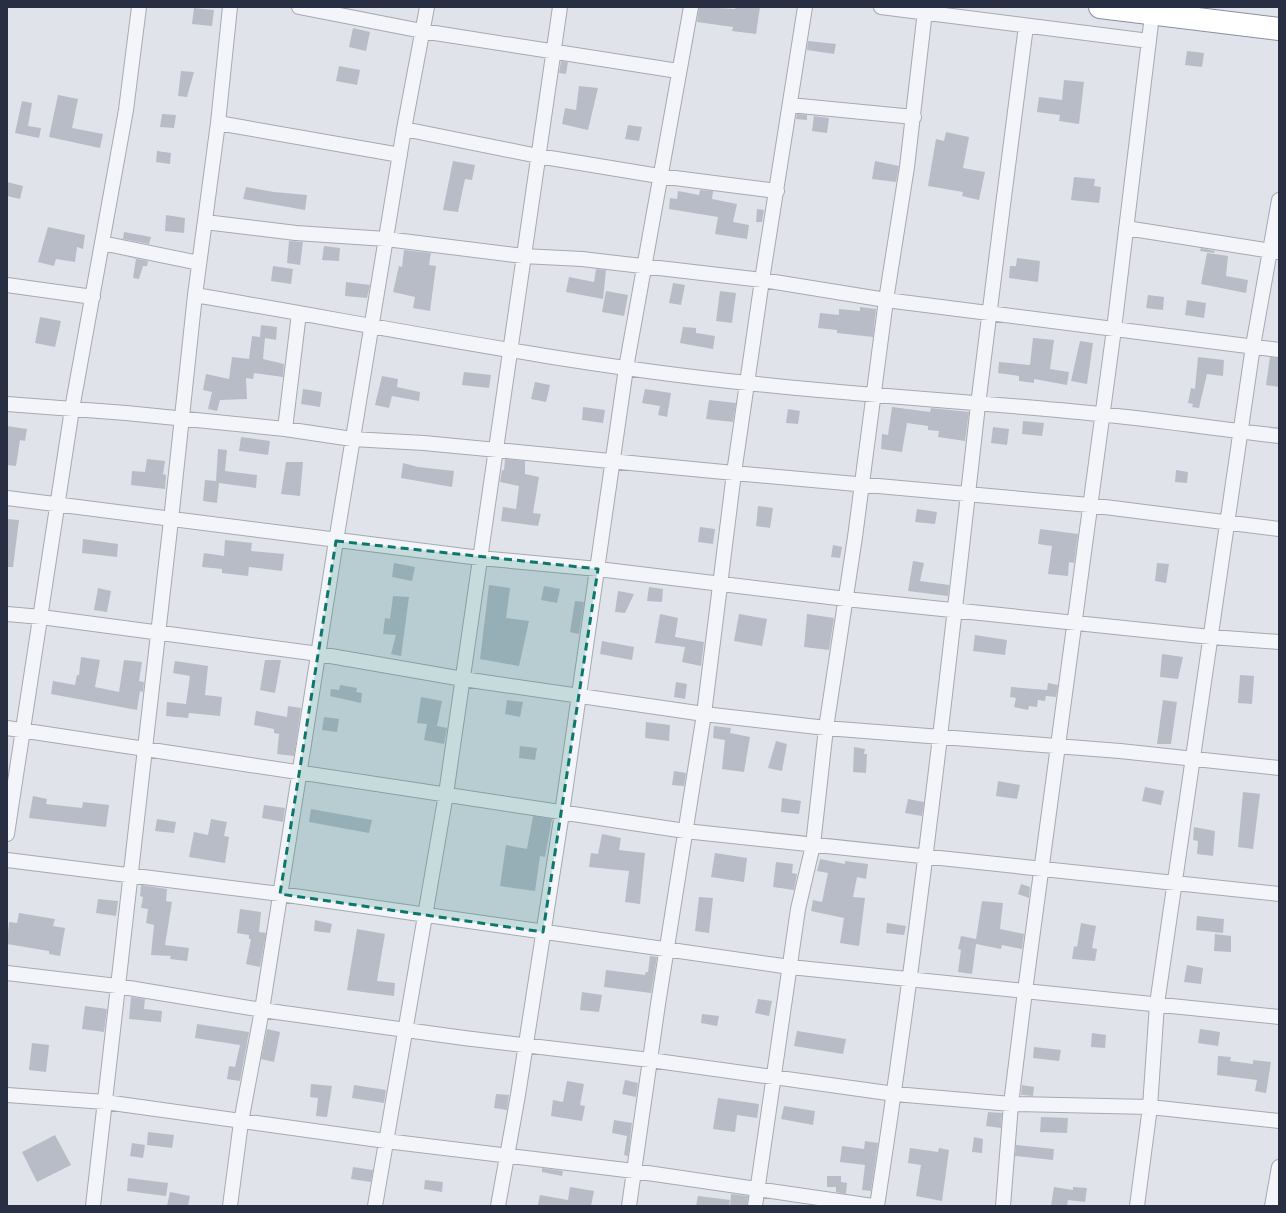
<svg xmlns="http://www.w3.org/2000/svg" width="1286" height="1213" font-family="Lato,sans-serif">
<style>
.building{fill:#b8bcc7}
.lines{fill:none;stroke-linecap:round;stroke-linejoin:round}
.minor-casing{stroke:#a6a9b4;stroke-width:16}
.trunk-casing{stroke:#888fa1;stroke-width:24}
.minor{stroke:#f4f5f8;stroke-width:14}
.trunk{stroke:#fff;stroke-width:22}
.marked{fill:#0f766e;fill-opacity:0.2;stroke:#0f766e;stroke-width:3;stroke-dasharray:8 5;stroke-linejoin:round}
</style>
<rect width="100%" height="100%" fill="#e1e3ea"/>
<path class="building" d="M699,7L735,9L736,7H760L756,34L732,31L733,27L697,22Z
M194,8L214,10L212,26L192,24Z
M353,28L370,32L366,51L349,47Z
M808,41L836,44L834,54L807,50Z
M1187,51L1204,53L1202,67L1185,65Z
M561,61L568,62L566,74L559,73Z
M339,66L360,70L357,85L336,81Z
M181,71L194,72L187,97L178,96Z
M1064,80L1084,82L1079,124L1059,121L1060,115L1037,112L1039,97L1062,100Z
M579,86L598,88L588,130L562,124L565,108L576,110Z
M58,95L78,99L72,128L103,134L100,148L49,137Z
M22,101L32,103L28,126L41,128L39,138L15,133Z
M162,114L176,115L174,128L160,127Z
M797,114L807,115V120L796,119Z
M814,116L829,118L827,133L812,131Z
M628,125L642,127L639,141L625,139Z
M946,132L969,137L963,168L985,172L979,200L962,196L963,192L928,186L936,139L944,141Z
M157,151L171,153L170,164L156,162Z
M453,161L475,165L472,180L465,179L458,212L443,210Z
M875,161L899,166L896,182L872,179Z
M1074,177L1095,179L1094,186L1101,187L1099,203L1071,200Z
M7,182L23,186L20,199L7,196Z
M246,187L274,192L307,195L305,210L243,199Z
M700,190L713,191L712,199L737,204L733,222L749,225L747,239L715,234L718,217L669,209L670,198L677,199L678,191L699,195Z
M757,209L764,210L762,222H756Z
M166,215L185,218L184,233L165,231Z
M48,227L85,235L83,249L77,247L75,262L56,259L54,266L38,262Z
M124,232L151,237L149,244L123,239Z
M289,241L303,242L300,265L287,263Z
M324,246L340,248L339,261L322,260Z
M1201,248L1215,251L1214,253L1200,251Z
M404,250L431,253L429,265L436,266L430,311L413,308L415,297L393,292L399,266L402,267Z
M1207,253L1228,256L1226,276L1248,280L1246,293L1201,284Z
M119,255L148,261L147,266H143L139,279L133,278L136,259Z
M1017,258L1040,261L1038,282L1009,278L1010,266H1016Z
M273,266L293,269L291,284L271,281Z
M596,269L606,270L603,299L566,292L569,277L594,282Z
M346,282L370,285L367,298L345,296Z
M673,283L685,285L681,305L669,303Z
M606,291L628,295L624,316L602,312Z
M720,291L736,293L732,323L716,321Z
M1148,295L1164,297L1163,310L1146,308Z
M1187,300L1206,303L1204,318L1185,315Z
M860,307L876,309L873,337L837,333V330L818,328L820,313L839,315V309L860,311Z
M40,317L61,321L55,347L35,343Z
M261,325L277,327L276,340L265,338L263,359L284,364L283,377L254,373L253,379L246,378L247,399L220,400L217,411L208,409L212,392L203,390L206,374L229,379L232,357L249,359L252,336L260,337Z
M683,327L696,328V333L715,336L713,349L680,343Z
M1033,338L1054,340L1050,369L1069,372L1067,385L1034,379V383L1019,381V376L998,373L999,362L1030,365Z
M1080,341L1093,343L1087,384L1071,381Z
M1198,357L1224,360L1223,376L1207,374L1199,408L1192,407L1193,404L1188,403L1191,388L1195,389Z
M1270,357L1279,358V387L1266,385Z
M464,372L491,375L489,388L462,385Z
M382,376L398,379L397,387L420,392L419,401L392,396L389,408L375,405Z
M535,382L550,385L546,402L531,399Z
M303,389L322,392L320,407L301,404Z
M645,389L671,393L667,417L658,415L660,406L642,403Z
M709,400L736,403L733,422L706,419Z
M583,407L605,410L603,423L582,420Z
M892,407L930,412L931,408L969,412L965,441L938,437L939,431L928,430V426L907,423L902,452L881,449L882,434L888,435Z
M788,409L800,411L798,424L786,423Z
M1023,421L1044,423L1042,436L1022,434Z
M7,426L27,429L25,441L20,440L16,466L7,465Z
M993,427L1009,429L1007,445L991,443Z
M241,437L270,441L268,455L239,451Z
M218,449L227,450L225,471L257,475L256,488L219,483L217,503L203,501L205,480L216,481Z
M147,459L165,461L163,474L166,475L165,489L131,485L132,471L145,472Z
M505,459L525,461V474L539,477L533,513L541,514L538,526L501,521L503,507L516,509L519,486L500,482L502,470H504Z
M286,462H303L300,496L281,494Z
M403,463L418,467L454,471L452,487L401,478Z
M1176,470L1188,472L1187,483L1175,482Z
M758,506L773,508L770,528L756,526Z
M917,509L937,512L935,524L915,522Z
M7,519L19,520L13,567H7Z
M700,527L715,529L713,544L698,542Z
M1040,529L1078,534L1074,563L1069,562L1068,576L1048,574L1052,546L1038,544Z
M83,539L118,544L117,557L82,553Z
M225,540L252,543L251,551L284,554L282,571L249,567L248,576L222,573V569L202,567L204,553L224,556Z
M833,545L842,547L840,558L831,557Z
M913,561L924,563L920,581L949,585L948,596L908,591Z
M394,563L415,567L412,581L392,577Z
M1157,563L1169,564L1166,583L1155,581Z
M489,585L510,588L506,618L529,621L519,666L480,659Z
M544,586L560,589L557,603L541,600Z
M649,587L663,589L662,602L647,601Z
M98,588L111,591L107,612L94,610Z
M618,591L634,594L625,613L615,612Z
M393,596L409,597L401,656L391,654L396,635L383,634L385,618L390,619Z
M575,601L584,602L579,634L570,632Z
M660,614L678,618L675,637L704,642L701,666L682,662L685,647L655,643Z
M739,614L767,619L762,646L734,641Z
M807,614L834,618L829,650L804,647Z
M975,635L1007,640L1005,655L973,651Z
M602,641L634,647L632,660L600,654Z
M1162,654L1183,657L1178,679L1160,677Z
M81,657L100,660L95,687L119,692L124,660L142,662L139,681L144,682L143,692L140,691L137,710L51,694L53,681L75,685L77,675H79Z
M265,660H281L275,693L260,690Z
M175,661L208,666L205,695L222,697L220,716L189,713L188,718L166,716L167,702L186,704L190,676L173,673Z
M1240,675L1254,676L1252,704L1238,703Z
M676,682L687,684L685,699L674,697Z
M1048,683L1058,685L1056,697L1046,696Z
M340,685L357,688L356,692L362,693L361,703L330,696L331,689L339,690Z
M1011,687L1047,690L1045,701L1038,700L1037,707L1029,706L1028,710L1014,707L1016,698L1010,697Z
M421,697L442,701L437,726L447,728L444,744L424,740L427,724L417,723Z
M507,700L523,702L520,717L505,714Z
M1163,700L1177,702L1171,744H1157Z
M288,706L301,708L294,756L277,754L279,734L274,733V729L254,725L256,711L287,717Z
M324,717L339,719L337,732L322,730Z
M646,722L670,725L669,741L645,738Z
M714,726L731,728L730,733L750,737L744,772L722,769L725,740L713,738Z
M776,741L787,744L782,771L768,768Z
M520,746L537,748L535,760L519,758Z
M854,747L865,749L864,754H867L866,773L853,772Z
M674,771L686,773L684,786L672,785Z
M998,781L1020,785L1017,799L996,796Z
M1145,787L1164,791L1161,805L1142,801Z
M1243,792L1260,794L1253,849L1238,847Z
M33,796L47,799L46,804L82,808L83,802L109,805L106,827L29,818Z
M782,798L801,801L799,814L781,812Z
M908,799L924,802L922,816L905,813Z
M264,805L285,808L283,822L262,818Z
M311,809L372,820L369,833L309,822Z
M533,816L552,819L545,857L540,856L535,891L500,886L506,845L527,849Z
M157,819L176,822L174,833L155,831Z
M211,819L227,822L224,836L229,837L225,863L189,857L194,832L208,835Z
M1194,827L1215,831L1213,856L1197,854L1198,841L1193,840Z
M602,834L621,838L619,850L645,853L640,904L625,902L629,871L589,867L591,853L598,854Z
M715,853L747,858L744,882L711,877Z
M820,859L845,864V861L868,864L866,879L857,877L853,897L865,898L859,946L840,943L844,918L811,911L813,900L822,902L828,873L817,871Z
M776,862L793,864L792,873L797,874L794,890L773,887Z
M1021,884L1030,887L1029,898L1018,894Z
M141,885L167,889L166,901L172,902L165,945L189,948L187,961L170,959L171,956L151,955L154,925L146,923L148,909L141,908L143,897L140,896Z
M699,897L713,898L709,933L695,931Z
M98,899L118,901L116,916L96,913Z
M982,901L1003,903L1000,929L1024,934L1022,949L1002,945L1001,949L976,944L972,974L958,972L961,950L958,949L961,936L976,939Z
M240,909L261,912L259,932L266,933L260,967L246,964L251,939H249V935L237,933Z
M19,913L55,919L53,926L65,928L60,956L49,954V951L7,944L9,922L17,923Z
M1197,916L1224,919L1223,933L1196,930Z
M315,920L332,924L330,933L314,931Z
M887,923L906,926L904,935L886,933Z
M1081,923L1096,926L1092,948L1097,949L1095,961L1072,959L1074,946L1077,947Z
M357,929L385,934L377,981L395,983L394,996L347,990Z
M1215,934L1231,936V952L1214,951Z
M650,956L657,957L651,993L604,987L606,970L645,975L646,972H648Z
M1187,965L1203,968L1201,984L1184,982Z
M582,992L602,995L599,1012L580,1010Z
M131,997L145,999L144,1009L162,1011L161,1022L129,1019Z
M758,999L772,1001L769,1016L755,1013Z
M85,1006L107,1009L104,1032L82,1029Z
M702,1014L719,1016L717,1026L701,1023Z
M197,1024L249,1032L240,1081L227,1079L229,1066L235,1067L240,1045L195,1038Z
M267,1029L280,1032L274,1062L261,1059Z
M1200,1029L1220,1032L1218,1046L1198,1043Z
M797,1031L846,1039L843,1054L794,1046Z
M1092,1033L1106,1035L1105,1048L1091,1047Z
M32,1043L49,1045L46,1072L29,1070Z
M1034,1047L1061,1050L1059,1061L1033,1058Z
M1218,1056L1231,1057L1230,1061L1253,1064V1060L1271,1062L1266,1093L1255,1091L1257,1080L1217,1075Z
M625,1080L638,1083L636,1097L622,1094Z
M567,1081L584,1084L580,1105L585,1106L582,1121L551,1116L553,1100L563,1102Z
M311,1084L332,1086L327,1117L316,1116L318,1098L310,1097Z
M354,1085L386,1090L384,1103L352,1098Z
M1022,1085L1034,1087L1033,1096L1021,1095Z
M496,1094L509,1095L507,1110L494,1108Z
M718,1098L759,1104L757,1118L737,1115L735,1132L713,1129Z
M784,1106L815,1111L813,1125L781,1119Z
M988,1112L1002,1113L1001,1128L986,1126Z
M1041,1117L1068,1118L1067,1133L1040,1132Z
M614,1120L632,1123L628,1156L624,1155L627,1136L612,1133Z
M148,1132L174,1135L172,1148L147,1145Z
M55,1135L71,1165L37,1182L22,1152Z
M974,1137L983,1139L982,1153L972,1152Z
M865,1141L878,1143L871,1191L862,1190L865,1165L840,1162L842,1146L864,1149Z
M132,1143L145,1145L143,1158L130,1156Z
M1016,1145L1054,1149L1053,1160L1015,1156Z
M910,1148L938,1152L939,1148L949,1150L942,1201L916,1196L921,1165L908,1163Z
M353,1167L373,1170L371,1182L351,1179Z
M542,1168L563,1171L562,1176L542,1172Z
M827,1176H841V1182L847,1183L846,1194L836,1192V1187H827Z
M128,1178L168,1183L166,1196L127,1191Z
M425,1180L443,1182L442,1192L424,1189Z
M570,1187L594,1191L591,1206L538,1205L540,1195L568,1200Z
M1054,1187L1073,1190V1187L1087,1188L1085,1202L1068,1200L1067,1206H1051Z
M170,1192L190,1196L188,1206H167Z
M731,1194L748,1196L747,1206H730Z
M698,1196L730,1200L729,1206H696Z"/>
<g class="lines">
<g class="minor-casing">
<path id="minor" d="M299,7L422,31L678,71
M881,7L1149,41
M790,105L914,117
M218,123L400,155
M404,129L538,156L659,176L777,191
M205,222L296,233L386,239L523,256L582,259L762,280L886,300L1279,350
M1126,228L1278,252
M102,243L199,263
M7,285L93,297
M195,295C379,326 562,364 748,383C865,396 982,402 1099,414C1159,420 1219,429 1279,436
M7,404L126,413L285,429L352,439L424,443L734,473L1089,505L1279,529
M285,429L299,313
M7,498L480,558L598,569L846,599L1211,637L1279,642
M7,614L41,617L319,654L463,679L704,714L826,728L1120,751L1279,768
M7,728L685,831L1279,894
M7,834L72,409L126,110L139,7
M7,860L280,894L790,967L1279,1017
M7,973L117,986L262,1010L464,1038L650,1060L895,1094L1011,1104L1150,1107L1279,1121
M7,1095L105,1102L386,1141L634,1171L873,1206
M93,1206L171,520L195,295L218,123L230,7
M230,1206L241,1122L262,1010L336,541L404,129L427,7
M375,1206L446,794L560,7
M498,1206L518,1095L562,813L626,368L691,7
M629,1206L658,1004L704,714L734,473L762,280L805,7
M755,1206L798,909L813,845L826,728L855,537L886,300L907,167L925,11
M877,1206C918,940 948,673 978,405C993,279 1010,152 1026,26
M1003,1206L1011,1104L1025,991L1114,329L1153,7
M1137,1206L1150,1107L1157,1004L1253,346L1279,200
M1272,1206L1279,1167"/>
</g>
<g class="trunk-casing">
<path id="trunk" d="M1100,7L1279,29"/>
</g>
<use href="#minor" class="minor"/>
<use href="#trunk" class="trunk"/>
</g>
<path class="marked" d="M336,541L598,569L543,932L280,894Z"/>
<rect width="1286" height="1213" fill="none" stroke="#292f42" stroke-width="16"/>
</svg>
